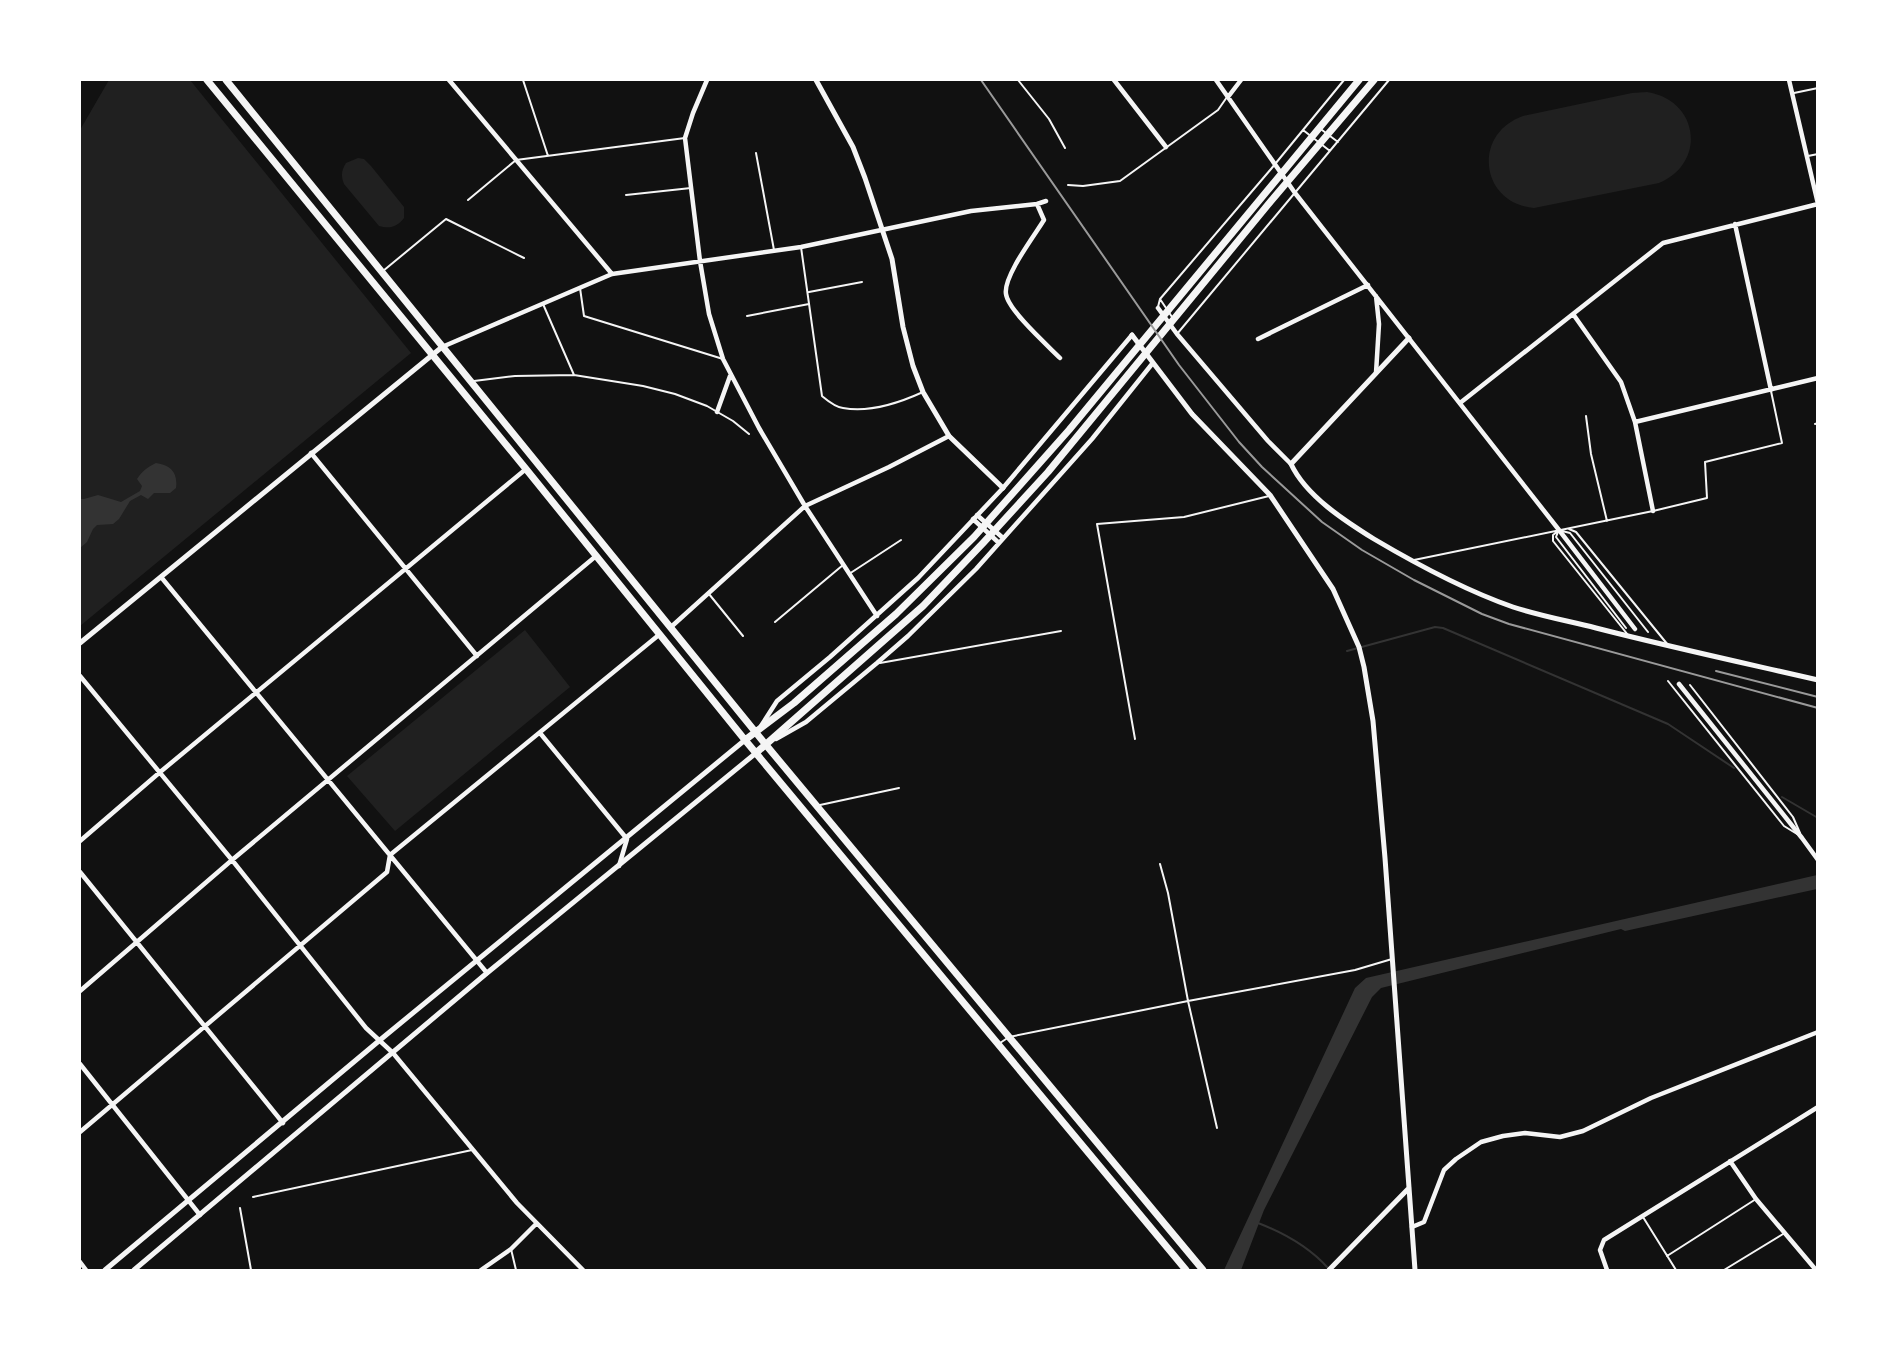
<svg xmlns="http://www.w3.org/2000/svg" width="1897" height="1350" font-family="'DM Sans',sans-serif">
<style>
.green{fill:#202020}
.water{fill:#333}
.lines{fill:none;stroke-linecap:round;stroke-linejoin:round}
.stream{stroke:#333;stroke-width:2}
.service{stroke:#f5f5f5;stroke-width:2}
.minor{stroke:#f5f5f5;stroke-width:4.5}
.tertiary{stroke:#f5f5f5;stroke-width:5}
.primary{stroke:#f5f5f5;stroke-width:7}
.rail{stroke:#9a9a9a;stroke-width:2}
</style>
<rect width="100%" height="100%" fill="#111"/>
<path class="green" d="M109,80H190L411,353L80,626V130Z
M1647,92C1699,100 1707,163 1659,183L1534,208C1480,203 1472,134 1523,116L1632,93Z
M358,158L364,159L371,166L404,207V218C397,227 390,229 379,226L344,184C341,176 341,171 346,163Z
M525,630L570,687L395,831L347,776Z"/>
<path class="water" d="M156,463C171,465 178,473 176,488L170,493H154L148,499L141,495L130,501L119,519L113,524L97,525L93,529L87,542L80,548V499H84L98,495L121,502L140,491L142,486L137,479C142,471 148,467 156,463Z
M1817,875V889L1625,931L1621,929L1381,988L1372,997L1264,1210L1241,1270H1224L1355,988L1366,978Z"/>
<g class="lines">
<path class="stream" d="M1347,651L1435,627L1443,628L1668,724L1734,768
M1782,797L1818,818
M1258,1223C1284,1233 1310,1248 1328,1268"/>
<path class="service" d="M523,80L548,156
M1018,80L1049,119L1065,148
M1794,93L1818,88
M1303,130L1330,151
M1322,130L1338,142
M756,153L774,250
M1808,156L1818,154
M1068,185L1083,186L1120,181L1218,110L1227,97
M626,195L691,188
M468,200L516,160L685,138
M801,247L822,396C828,401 835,407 843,408C870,413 899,403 923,392
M383,271L446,219L524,258
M580,288L584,316L723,359
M809,292L862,282
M1160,299L1172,317
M543,304L574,375
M1158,307L1160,299L1271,169L1344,80
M747,316L809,304
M1177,334L1389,80
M474,381L515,376L574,375L643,386L675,394L707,406L733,421L749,434
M1586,416L1591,454L1607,521
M1815,424L1818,423
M1569,529L1576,532L1668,645
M1558,531L1553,535V541L1628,635
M1562,531L1570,533L1648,632
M1558,532L1556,537L1626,628
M1414,560L1653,511L1707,498L1705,462L1782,443L1771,391
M849,574L901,540
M709,594L743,636
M775,622L843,565
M880,663L1061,631
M1668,681L1784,826L1797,834
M1690,685L1793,817L1800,833
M1135,739L1097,524L1184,517L1269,496
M820,805L899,788
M1160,864L1168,893L1188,1001L1217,1128
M1000,1043L1009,1037L1188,1001L1355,970L1392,959
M253,1197L472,1150
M240,1208L251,1270
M1643,1217L1676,1270
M511,1249L516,1270
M1667,1256L1756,1199
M1724,1270L1783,1234"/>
<path class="minor" d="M449,80L612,274
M707,80L693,113L685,138L700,261L709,314L723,359L759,428L805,506L877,616
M1114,80L1166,147
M1216,80L1295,193L1559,530L1635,629
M1789,80L1818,204
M1228,97L1241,80
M1037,204L1044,220C1034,236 1003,277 1006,294C1008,310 1047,345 1060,358
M1735,224L1771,390
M1158,308L1177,334L1268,441L1291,464
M1573,314L1621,382L1635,422L1653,511
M1258,339L1368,285
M442,347L612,274L801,247L971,211L1037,204L1046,201
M1376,373L1379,324L1376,296
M1460,403L1663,243L1818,204
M717,412L730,376
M1635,422L1818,378
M311,453L477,656
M977,515L1003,538
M973,519L999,543
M161,577L487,973
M671,627L805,506L889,467L949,436
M80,676L232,860L366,1028L393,1053L517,1203L583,1270
M1679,684L1802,838L1818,860
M761,726L777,701L830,657L918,578L1003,488L1132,335
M540,733L627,839L619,866
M776,739L806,722L877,663L908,636L976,569L1092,439L1152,364
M80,841L159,773L526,469
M80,872L283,1123
M80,991L232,860L596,556
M80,1064L200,1215
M80,1132L387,872L390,855L660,634
M1730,1161L1756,1199L1816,1270
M1412,1227L1424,1222L1444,1170L1456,1159L1481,1142L1503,1136L1525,1133L1560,1137L1583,1131L1651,1098L1818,1032
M80,1262L86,1270
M481,1270L511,1249L536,1224
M1607,1270L1600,1250L1604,1240L1818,1107"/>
<path class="tertiary" d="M816,80L853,147L865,178L892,259L903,327L913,366L923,392L949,436L1003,488
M1132,335L1192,414L1270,495L1333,589L1359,647L1364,667L1373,721L1385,858L1415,1270
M1409,338L1291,464C1306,496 1345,521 1374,539C1418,565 1464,590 1513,607C1540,616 1569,621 1596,628C1670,647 1744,663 1818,680
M80,643L442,347
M105,1270L380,1040L745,740
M134,1270L487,973L756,753
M1329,1270L1409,1188"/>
<path class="primary" d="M207,80L526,469L745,740L1186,1270
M226,80L766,745L1203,1270
M745,740L794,703L896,614L974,537L1069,430L1359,80
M756,753L923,606L984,542L1048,472L1271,201L1374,80"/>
<path class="rail" d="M981,80L1179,365L1239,442L1262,467L1322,522L1362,550L1414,580L1482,614L1509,624L1818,708
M1716,671L1818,697"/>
</g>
<rect width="1897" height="1350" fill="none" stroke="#ffffff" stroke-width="162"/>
</svg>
